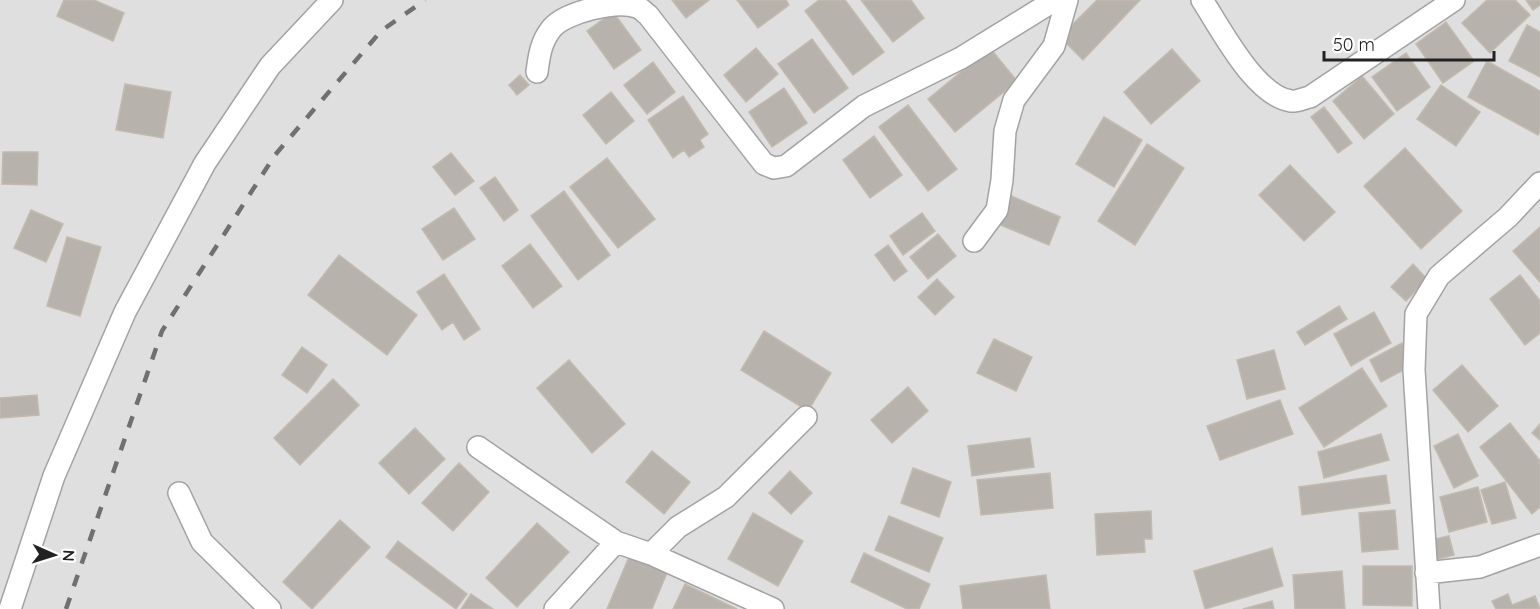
<svg xmlns="http://www.w3.org/2000/svg" width="1540" height="609" font-family="Quicksand,sans-serif">
<style>
.residential{fill:#e0dfdf}
.building{fill:#b7b3ac;stroke:#c2bbad;stroke-width:1.5}
.lines{fill:none;stroke-linecap:round;stroke-linejoin:round}
.minor-casing{stroke:#a3a3a3;stroke-width:24}
.minor{stroke:#fff;stroke-width:21}
.rail{stroke:#707070;stroke-width:4.5;stroke-dasharray:12 12;stroke-linecap:butt}
</style>
<rect width="100%" height="100%" fill="#f1f0ea"/>
<path class="residential" d="M0,0H1540V609H0Z"/>
<path class="building" d="M64,0H94L124,13L113,41L57,16Z
M672,0H709L686,18Z
M737,0H786L789,5L758,28Z
M819,0H845L884,52L853,75L805,11Z
M861,0H911L924,18L893,42Z
M1097,0H1140L1083,60L1060,37Z
M1487,0H1515L1530,15L1490,53L1462,23Z
M1526,0H1540V5L1533,10Z
M613,12L641,50L614,69L587,31Z
M1446,22L1474,61L1443,83L1416,44Z
M1527,25L1540,32V77L1509,61Z
M812,39L848,88L814,113L778,64Z
M756,48L778,74L746,102L724,75Z
M990,48L1017,81L955,132L928,99Z
M1172,49L1200,81L1151,124L1124,92Z
M1406,53L1430,87L1397,111L1372,77Z
M1487,61L1540,91V131L1538,135L1468,97Z
M653,62L675,92L647,114L624,85Z
M520,75L529,85L517,95L509,85Z
M1362,76L1394,114L1364,139L1333,101Z
M125,84L171,92L163,138L116,130Z
M1441,85L1480,112L1456,146L1417,119Z
M784,88L807,123L772,147L749,112Z
M611,92L634,121L606,144L583,115Z
M683,96L708,134L700,140L704,147L689,157L684,150L673,158L648,120Z
M908,105L957,169L928,191L879,127Z
M1324,107L1352,143L1338,153L1311,117Z
M1104,117L1142,140L1114,187L1076,164Z
M874,136L902,175L870,198L843,160Z
M1147,144L1184,168L1135,245L1098,221Z
M1405,148L1462,211L1421,249L1364,186Z
M3,152H38L37,185L2,184Z
M451,153L474,181L455,195L433,167Z
M607,158L655,219L618,248L570,187Z
M1290,165L1335,212L1304,241L1259,195Z
M495,177L518,210L504,221L480,188Z
M564,191L610,255L578,280L531,216Z
M1009,195L1060,217L1049,245L998,224Z
M454,208L475,239L443,260L422,229Z
M31,210L63,224L46,262L14,248Z
M922,213L935,231L903,255L890,236Z
M1540,227V282L1513,251Z
M938,234L956,256L928,279L910,257Z
M67,237L101,247L80,316L47,306Z
M530,244L562,286L533,308L502,266Z
M888,245L907,271L894,281L875,255Z
M339,255L417,315L387,355L308,295Z
M1413,264L1427,279L1406,301L1391,287Z
M444,274L480,329L464,340L453,322L442,330L417,292Z
M1520,275L1540,301V333L1525,345L1490,299Z
M937,279L954,297L935,315L918,297Z
M1339,306L1347,319L1305,345L1297,332Z
M1374,312L1391,343L1351,366L1334,334Z
M764,331L831,373L808,411L741,370Z
M994,339L1032,357L1016,391L977,373Z
M1402,343L1413,365L1381,382L1370,360Z
M302,347L327,365L307,393L282,375Z
M1274,350L1285,389L1247,399L1237,360Z
M569,360L625,424L592,453L537,388Z
M1462,365L1498,406L1468,432L1433,390Z
M1362,368L1387,406L1324,447L1299,408Z
M333,379L359,405L300,465L274,438Z
M908,387L928,411L892,443L871,420Z
M37,395L39,415L0,418V398Z
M1280,400L1293,434L1220,460L1207,426Z
M1510,423L1540,461V507L1532,514L1480,447Z
M1540,424V440L1532,433Z
M415,428L445,459L409,494L379,463Z
M1381,434L1389,460L1324,478L1318,452Z
M1458,434L1478,476L1454,488L1434,446Z
M1030,438L1034,467L972,476L968,446Z
M652,451L690,482L664,514L626,482Z
M459,463L489,492L453,531L422,503Z
M913,468L951,482L939,517L901,503Z
M790,471L812,493L791,514L769,493Z
M1050,473L1053,508L981,515L977,480Z
M1386,475L1390,503L1302,515L1299,487Z
M1505,482L1516,518L1492,524L1481,490Z
M1478,487L1487,522L1449,532L1440,497Z
M1395,510L1398,549L1362,552L1359,513Z
M1151,511L1152,539H1144L1145,552L1097,555L1095,514Z
M753,513L803,541L778,586L728,559Z
M889,516L943,538L929,572L875,550Z
M340,520L370,547L312,609L283,582Z
M537,523L569,552L517,607L486,578Z
M1449,536L1454,555L1435,560L1430,540Z
M398,541L467,594L456,609L386,557Z
M1272,548L1283,586L1205,609L1194,571Z
M864,553L930,584L919,609H907L851,582Z
M629,557L667,573L652,609H607Z
M1363,566H1412V606L1363,605Z
M1342,571L1345,609H1295L1293,575Z
M1046,575L1050,609H963L960,586Z
M685,584L737,609H673Z
M471,594L493,609H461Z
M1508,594L1512,605L1535,596L1540,609H1496L1492,601Z
M1272,601L1274,609H1243Z"/>
<g class="lines">
<g class="minor-casing">
<path id="minor" d="M1202,0C1221,29 1255,96 1291,101C1296,102 1304,98 1310,97L1454,0
M537,72C539,56 541,41 552,28C566,12 616,0 637,7C641,8 645,13 648,15L764,164L774,168L786,166L864,106L961,58L1055,0
M974,241L997,210L1002,180L1005,131L1014,100L1054,46L1067,0
M478,447L616,542L651,554L773,609
M179,493L202,542L270,609
M651,554L678,527L726,497L806,417
M1426,573L1480,567L1540,545
M10,609L54,476L125,312L205,163L270,66L332,0
M555,609L616,542
M1429,609L1414,370L1416,314L1439,276L1508,217L1540,183"/>
</g>
<use href="#minor" class="minor"/>
<path class="rail" d="M66,609L162,331L275,155L381,31L425,0"/>
</g>
<g transform="translate(54 555) rotate(93)" stroke="#ffffff" stroke-width="4.5" paint-order="stroke">
<path d="M0-4.5L10 22L0 15L-10 22Z" fill="#222222"/>
<text y="-9" font-size="16" font-weight="bold" text-anchor="middle" fill="#222222">N</text>
</g>
<path d="M1324 51v9h170v-9" fill="none" stroke="#222222" stroke-width="3"/>
<text x="1333" y="51" font-size="18" fill="#222222" stroke="#ffffff" stroke-width="4.5" paint-order="stroke">50 m</text>
</svg>
